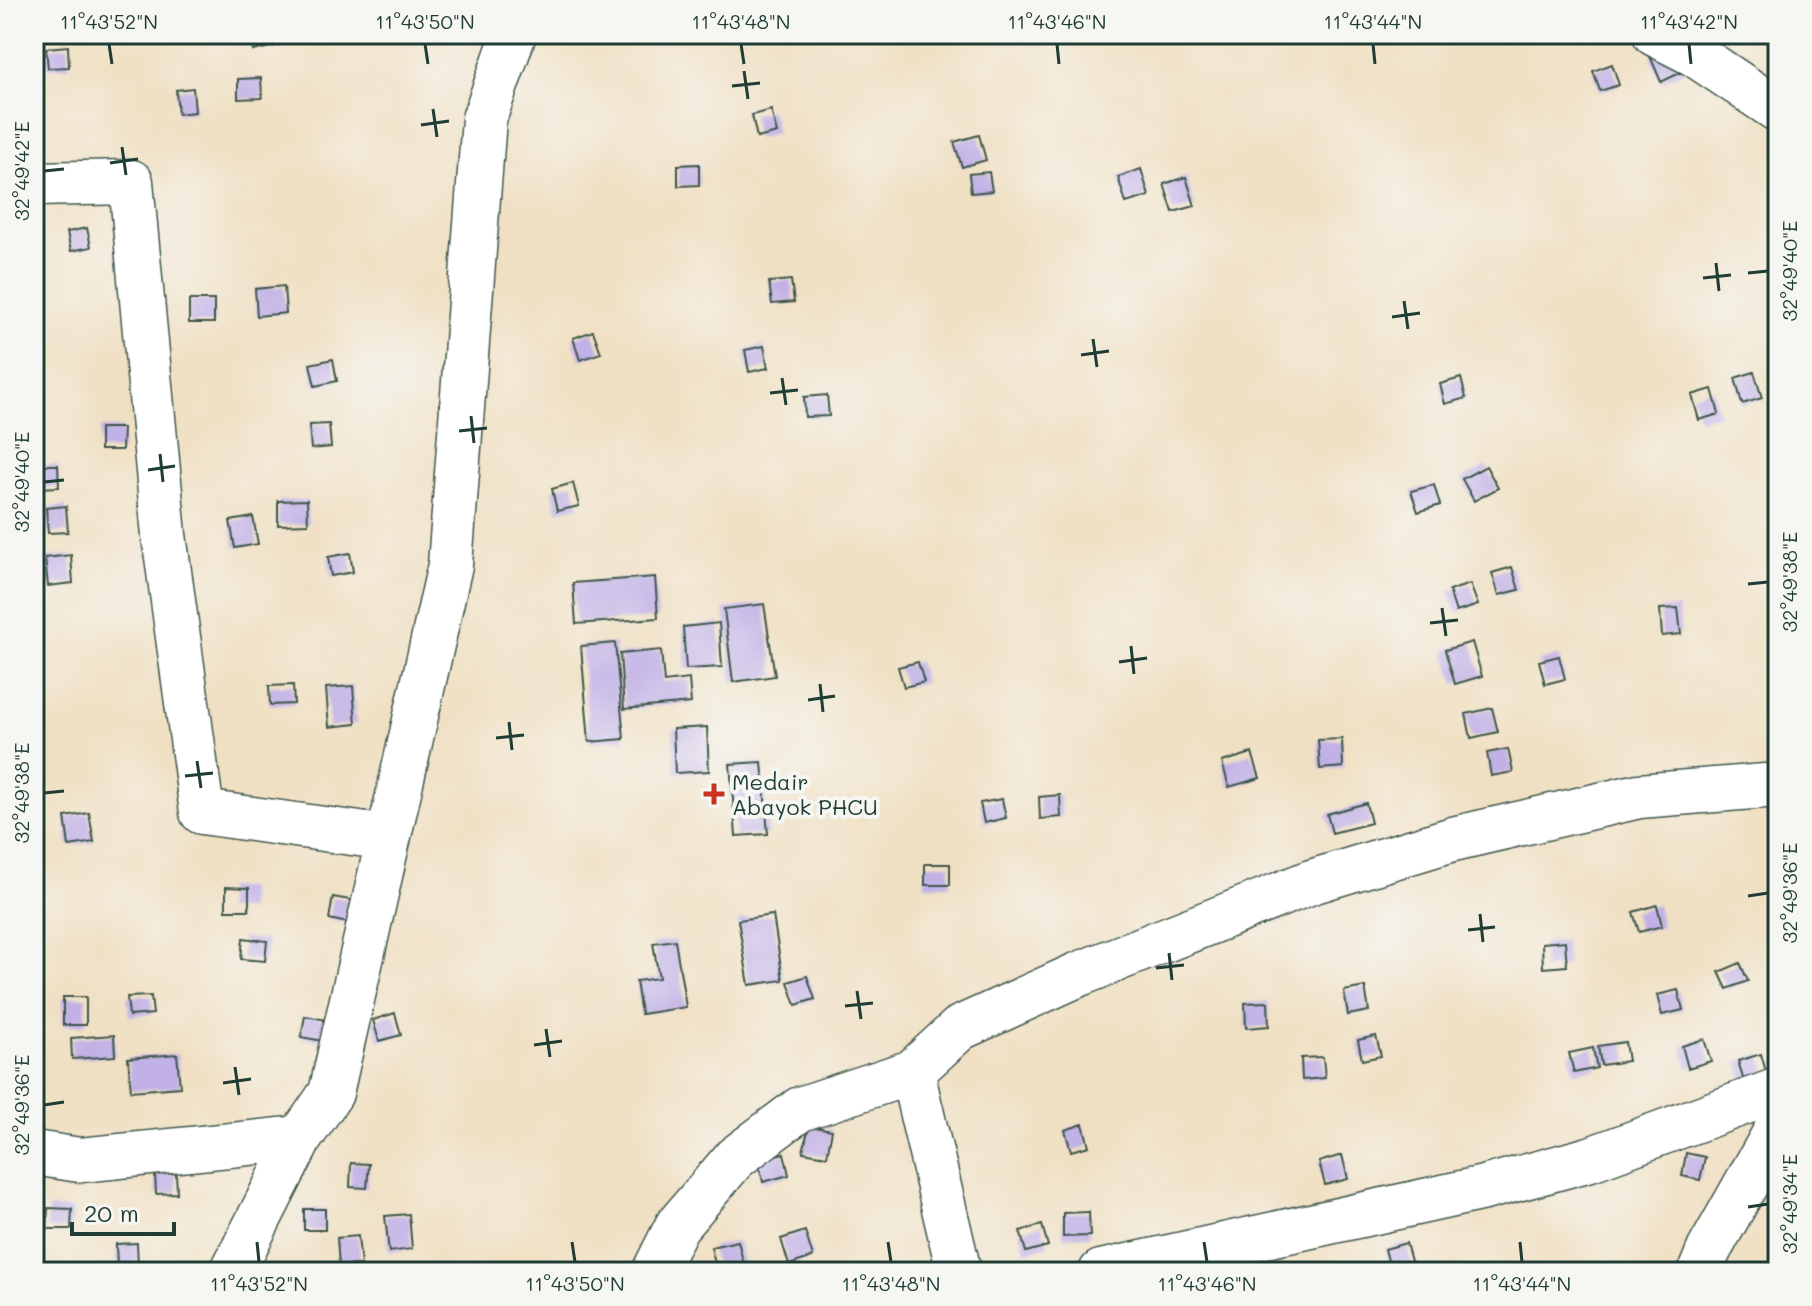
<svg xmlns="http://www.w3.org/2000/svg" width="1812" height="1306" font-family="Mali,sans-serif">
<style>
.building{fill:#c1b1e6}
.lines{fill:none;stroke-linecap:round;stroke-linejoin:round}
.minor-casing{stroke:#3e5549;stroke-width:47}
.minor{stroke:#fff;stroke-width:44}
.ticks{fill:none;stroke:#1f3d34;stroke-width:3}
.poi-dot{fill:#c8321e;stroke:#f6f6f2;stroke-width:3}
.labels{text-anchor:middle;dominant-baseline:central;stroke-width:8;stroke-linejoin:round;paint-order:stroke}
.poi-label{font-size:22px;fill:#1f3d34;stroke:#f6f6f2;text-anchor:start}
.neatline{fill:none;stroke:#1f3d34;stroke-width:3}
.ticks-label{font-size:20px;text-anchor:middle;fill:#1f3d34}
</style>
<rect width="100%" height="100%" fill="#f6f6f2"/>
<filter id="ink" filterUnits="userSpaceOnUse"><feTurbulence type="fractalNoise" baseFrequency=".0125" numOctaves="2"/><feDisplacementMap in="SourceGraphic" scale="16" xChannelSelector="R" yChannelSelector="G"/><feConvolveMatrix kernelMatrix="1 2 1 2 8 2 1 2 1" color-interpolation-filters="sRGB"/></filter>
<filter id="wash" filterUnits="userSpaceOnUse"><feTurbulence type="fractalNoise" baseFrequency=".006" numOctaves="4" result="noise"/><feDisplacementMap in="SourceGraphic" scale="32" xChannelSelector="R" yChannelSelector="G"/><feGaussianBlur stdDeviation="1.8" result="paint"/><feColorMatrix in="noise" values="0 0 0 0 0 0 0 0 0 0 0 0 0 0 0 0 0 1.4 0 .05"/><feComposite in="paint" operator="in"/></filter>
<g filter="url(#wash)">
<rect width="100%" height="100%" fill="#f0e0c3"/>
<g id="blocks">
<path class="building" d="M249,34H277L279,45L253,51Z
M68,46L69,67L48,68L46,48Z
M1672,46L1684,71L1661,82L1650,56Z
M1612,64L1619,85L1600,91L1593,71Z
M261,78L262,98L238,99V79Z
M193,88L195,112L178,114L176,90Z
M771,110L777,133L757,138L752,115Z
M979,135L986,160L962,167L954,142Z
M699,164V185L678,186V165Z
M1141,169L1149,196L1126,203L1118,177Z
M989,172L992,191L971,193L969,174Z
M1186,177L1195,206L1173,212L1164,184Z
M87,228L91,247L71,251L67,232Z
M791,280L794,302L772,304L769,282Z
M284,286L286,313L257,316L255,289Z
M189,300H214V323H189Z
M593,331L601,353L580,360L573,338Z
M764,346L768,368L749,372L745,350Z
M333,359L337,381L315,386L310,364Z
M1754,372L1762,398L1742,404L1735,378Z
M1461,378L1466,398L1445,404L1440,384Z
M1712,389L1719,414L1699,420L1692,395Z
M827,395L829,416L805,417L804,397Z
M329,424L331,447L311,449L309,425Z
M100,428H123L122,450H100Z
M36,465H58L59,487L37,488Z
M1486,466L1498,488L1474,501L1462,479Z
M573,483L579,506L557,511L552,489Z
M1434,485L1440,505L1418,512L1411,491Z
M307,500L308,524L278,525V501Z
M66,506L68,532L48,533L46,508Z
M253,517L258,544L235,548L230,521Z
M350,553L353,572L331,576L328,557Z
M71,555L73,583L48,586L45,558Z
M1512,567L1519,590L1499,595L1492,573Z
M655,577L658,618L576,624L573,583Z
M1470,584L1478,605L1456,612L1449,591Z
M764,604L775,676L733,682L724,609Z
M1678,608L1681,634L1662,636L1660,609Z
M719,623L722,667L686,669L683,627Z
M1472,642L1482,676L1455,684L1445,650Z
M615,643L624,739L589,742L581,646Z
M661,650L664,682L689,679L691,703L624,709L620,654Z
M1559,656L1565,679L1545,684L1539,661Z
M918,662L924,682L904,687L898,667Z
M293,685L294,704L270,705L269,686Z
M353,686L356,724L329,727L326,688Z
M1492,708L1498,732L1471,738L1466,714Z
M707,727L709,771L675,773L673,729Z
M1342,739L1343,767L1320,769L1318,740Z
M1508,749L1513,772L1491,776L1487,753Z
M1252,753L1260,778L1229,787L1222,762Z
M762,762L768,834L736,836L730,764Z
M1060,795L1061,817L1040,819L1039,797Z
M1002,799L1006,818L984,823L980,803Z
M1366,803L1371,823L1332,833L1327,814Z
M89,813L94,842L69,846L65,817Z
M925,864H950V885H925Z
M226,887L249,888V910H226Z
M333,897L356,901L352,924L329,919Z
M1657,905L1662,926L1639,932L1633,912Z
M773,915L783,980L749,985L738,920Z
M243,938L267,941L265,961L241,959Z
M675,940L686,1007L641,1014L636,981L659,978L653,943Z
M1565,941L1567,966L1543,968L1542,943Z
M1740,963L1748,981L1727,989L1719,972Z
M807,976L815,999L796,1005L788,982Z
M1365,987L1369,1011L1348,1015L1344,991Z
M1678,990L1683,1010L1662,1015L1657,995Z
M151,996L153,1014L129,1016L127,997Z
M63,997H86V1025H63Z
M1268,1002L1269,1026L1246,1028L1245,1003Z
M395,1013L401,1035L379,1041L373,1020Z
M305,1016L327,1020L323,1041L301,1037Z
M114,1035L115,1056L72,1059L71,1038Z
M1376,1036L1381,1056L1362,1060L1358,1040Z
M1704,1039L1711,1061L1688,1068L1682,1046Z
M1625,1042L1628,1061L1601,1065L1598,1046Z
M1593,1048L1597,1068L1574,1073L1569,1053Z
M177,1054L180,1087L131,1091L128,1058Z
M1761,1054L1767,1075L1744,1082L1738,1061Z
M1323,1057L1325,1078L1302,1080L1301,1058Z
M1083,1124L1089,1146L1071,1151L1065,1130Z
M809,1126L832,1130L827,1156L803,1152Z
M784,1153L789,1175L763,1182L758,1159Z
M1686,1153L1705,1157L1700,1180L1682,1176Z
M1342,1155L1348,1179L1325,1185L1319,1162Z
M351,1163L369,1164L367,1188L350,1187Z
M176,1173L177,1193L156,1194L155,1174Z
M48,1208L72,1209L71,1229H47Z
M304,1209H325V1230H304Z
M1089,1212L1090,1236L1063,1237V1213Z
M409,1214L412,1249L389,1252L385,1216Z
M1042,1225L1048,1246L1026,1252L1020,1231Z
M805,1231L813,1257L789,1265L781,1239Z
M358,1236L361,1265L339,1266L337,1238Z
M738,1241L744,1265L717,1272L711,1247Z
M137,1243L138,1266H117L116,1244Z
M1406,1243L1414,1272H1391L1385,1249Z"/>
</g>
</g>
<g filter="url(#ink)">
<use href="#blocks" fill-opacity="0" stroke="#3e5549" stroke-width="2"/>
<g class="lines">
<g class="minor-casing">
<path id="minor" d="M1655,34L1694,54L1778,110
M34,184L131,182L164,535L202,812L388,838
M912,1072L959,1272
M34,1153L80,1160L300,1138
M232,1272L300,1138L331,1093L450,565L484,119L514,34
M654,1272L677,1226L735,1158L800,1109L912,1072L960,1028L1077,975L1311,882L1453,839L1639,796L1778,785
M1101,1272L1484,1188L1590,1159L1778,1090
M1700,1272L1709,1250L1778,1127"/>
</g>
<use href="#minor" class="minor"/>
</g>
</g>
<path class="ticks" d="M109,44L112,64M425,44L428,64M741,44L744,64M1057,44L1059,64M1373,44L1375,64M1689,44L1691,64M744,71L748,99M732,86L760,83M433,109L437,137M421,125L449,121M122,147L126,175M110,163L138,159M44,171L64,169M1716,263L1719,291M1748,273L1768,271M1703,278L1731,275M1404,301L1408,329M1392,317L1420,313M1093,339L1097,367M1081,355L1109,351M782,378L786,405M770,393L798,390M471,416L474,443M459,431L487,428M160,454L163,482M148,470L175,466M44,482L64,480M1748,584L1768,582M1442,608L1446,636M1430,623L1458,620M1131,646L1134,674M1119,662L1147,658M820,684L823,712M808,700L835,696M509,722L512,750M496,738L524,735M197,761L201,788M185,776L213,773M44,793L64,791M1748,896L1768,893M1480,914L1483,942M1468,930L1495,927M1169,953L1172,980M1156,968L1184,965M857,991L861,1019M845,1006L873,1003M546,1029L550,1057M534,1045L562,1041M235,1067L239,1095M223,1083L251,1079M44,1105L64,1102M1748,1207L1768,1204M257,1242L259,1262M572,1242L575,1262M888,1242L891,1262M1204,1242L1207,1262M1520,1242L1522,1262"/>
<path class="poi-dot" d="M710 782h8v8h8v8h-8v8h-8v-8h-8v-8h8z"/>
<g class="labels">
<g class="poi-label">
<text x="732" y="781">Medair<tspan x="732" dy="25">Abayok PHCU</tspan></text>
</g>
</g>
<rect width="1812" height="1306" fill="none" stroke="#f6f6f2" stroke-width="88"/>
<path d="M72 1222v12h102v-12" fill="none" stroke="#1f3d34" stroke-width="4"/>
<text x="84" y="1222" font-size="24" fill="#1f3d34" stroke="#f6f6f2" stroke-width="6" paint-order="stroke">20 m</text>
<rect x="44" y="44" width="1724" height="1218" class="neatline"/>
<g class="ticks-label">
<text x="109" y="29">11°43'52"N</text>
<text x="425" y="29">11°43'50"N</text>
<text x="741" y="29">11°43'48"N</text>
<text x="1057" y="29">11°43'46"N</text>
<text x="1373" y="29">11°43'44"N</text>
<text x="1689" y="29">11°43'42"N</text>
<text transform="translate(22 171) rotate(-90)" y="7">32°49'42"E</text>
<text transform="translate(1790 271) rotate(-90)" y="7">32°49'40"E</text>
<text transform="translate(22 482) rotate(-90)" y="7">32°49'40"E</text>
<text transform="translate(1790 582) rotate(-90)" y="7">32°49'38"E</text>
<text transform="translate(22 793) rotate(-90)" y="7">32°49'38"E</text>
<text transform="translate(1790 893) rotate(-90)" y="7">32°49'36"E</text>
<text transform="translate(22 1105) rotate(-90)" y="7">32°49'36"E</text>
<text transform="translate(1790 1204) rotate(-90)" y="7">32°49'34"E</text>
<text x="259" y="1291">11°43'52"N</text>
<text x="575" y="1291">11°43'50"N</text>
<text x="891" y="1291">11°43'48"N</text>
<text x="1207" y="1291">11°43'46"N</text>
<text x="1522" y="1291">11°43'44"N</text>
</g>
</svg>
